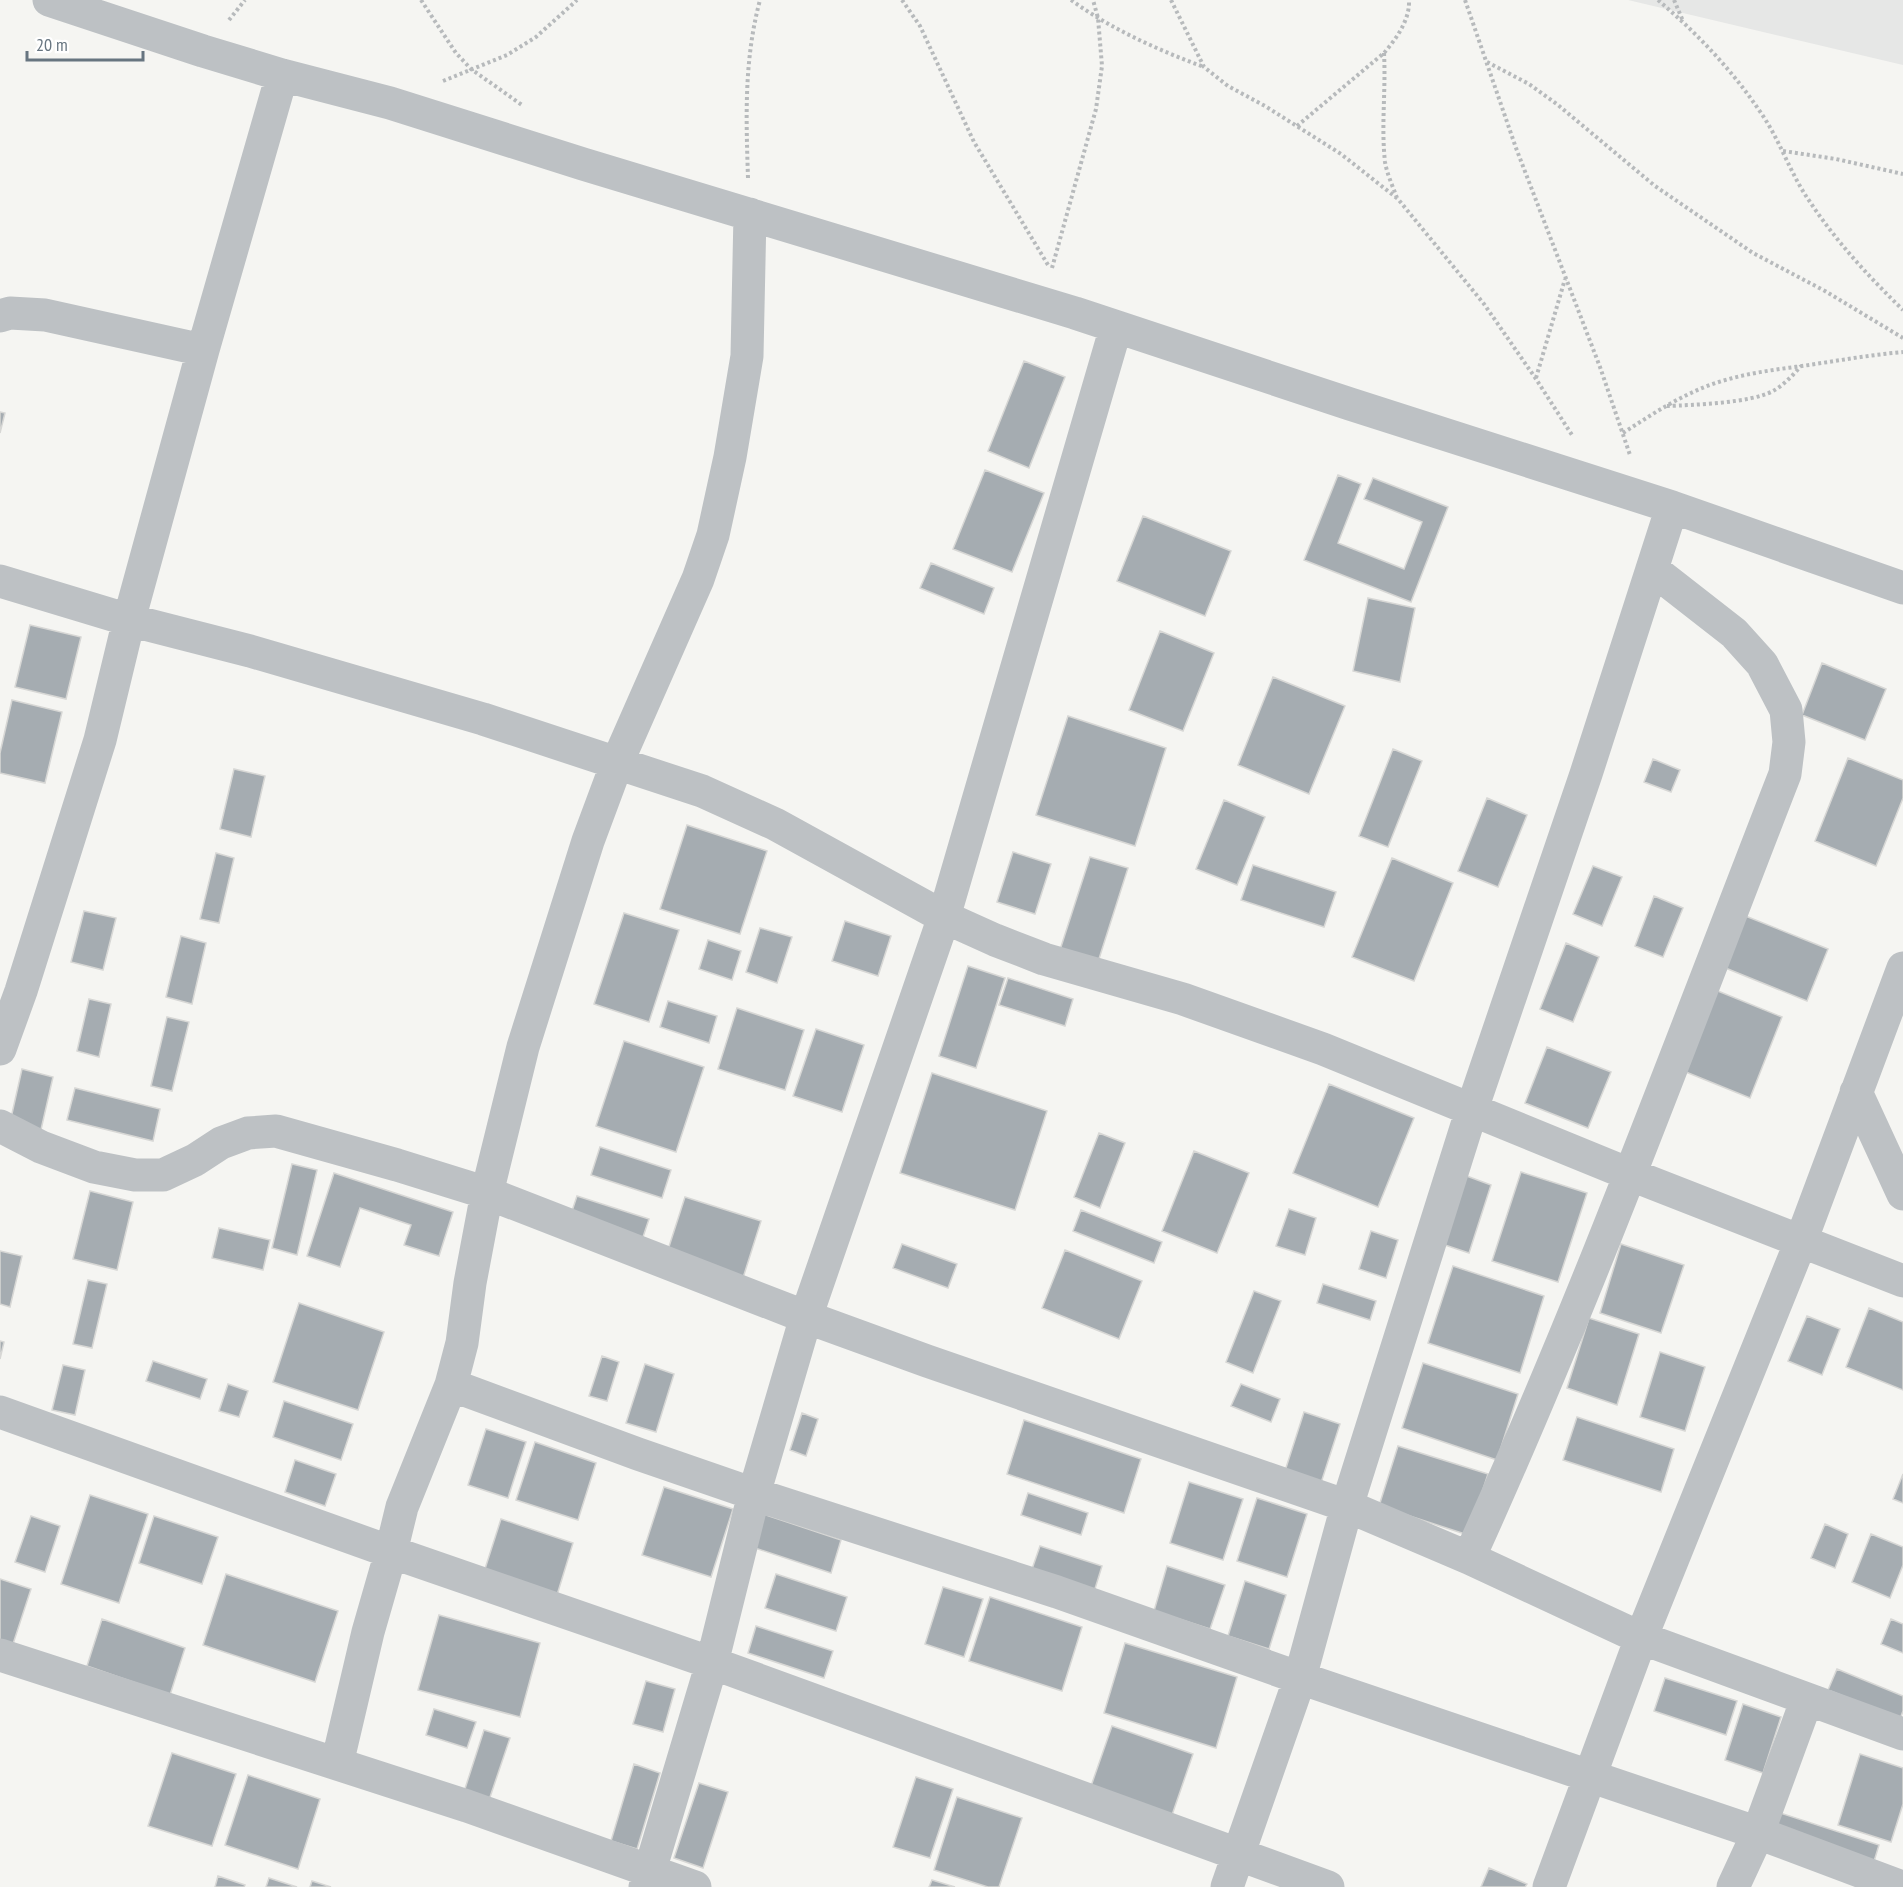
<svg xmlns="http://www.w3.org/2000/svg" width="1903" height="1887" font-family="'PT Sans Narrow',sans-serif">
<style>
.built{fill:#e6e7e6}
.building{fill:#a5acb1;stroke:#d7d7d5;stroke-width:1.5}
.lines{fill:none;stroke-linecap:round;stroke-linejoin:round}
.path{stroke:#b7babc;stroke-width:4;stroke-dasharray:3 3;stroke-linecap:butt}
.minor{stroke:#bdc1c4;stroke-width:33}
</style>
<rect width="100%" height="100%" fill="#f5f5f2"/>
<path class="built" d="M1628,0H1903V65Z"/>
<path class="building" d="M1024,361L1065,377L1029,468L988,451Z
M0,412L5,413L0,433Z
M985,470L1044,493L1012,572L953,549Z
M1338,475L1361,484L1338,543L1404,569L1422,522L1364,499L1373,478L1448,507L1411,602L1304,560Z
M1143,516L1231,551L1205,616L1117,581Z
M931,563L994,588L984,614L920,588Z
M1368,598L1415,608L1400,682L1353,671Z
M30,625L81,637L66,699L15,687Z
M1160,631L1214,653L1183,731L1129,710Z
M1822,663L1886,689L1865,740L1802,715Z
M1273,677L1345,706L1309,794L1238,765Z
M12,700L62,712L45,783L0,773V753Z
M1068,716L1166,748L1135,846L1036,815Z
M1393,749L1422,761L1388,847L1359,836Z
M1848,758L1903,780V798L1876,866L1815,841Z
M1653,759L1680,770L1671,792L1644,782Z
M234,769L265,776L251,837L220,829Z
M1487,798L1527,815L1498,887L1458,871Z
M1224,800L1265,817L1237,885L1196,869Z
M687,825L767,851L740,934L660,909Z
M1013,852L1051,864L1035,914L997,902Z
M216,853L234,858L219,923L200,919Z
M1090,857L1128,868L1097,965L1059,953Z
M1392,858L1453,883L1414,981L1352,957Z
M1253,865L1336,892L1324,927L1241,900Z
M1593,866L1622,877L1602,926L1573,914Z
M1654,896L1683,908L1663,957L1635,946Z
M84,911L116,918L103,970L71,962Z
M624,913L679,930L649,1022L594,1004Z
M1743,915L1828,949L1807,1001L1723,967Z
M845,921L891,936L878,976L832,961Z
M760,928L792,937L777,983L746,972Z
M181,936L206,943L192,1004L166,997Z
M708,940L741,951L732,980L699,969Z
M1566,943L1599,957L1573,1022L1540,1009Z
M968,966L1005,978L976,1068L939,1056Z
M1008,978L1073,999L1065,1026L999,1005Z
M1713,989L1782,1017L1750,1098L1681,1070Z
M89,999L111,1004L99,1057L77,1051Z
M668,1001L717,1016L709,1043L660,1027Z
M737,1008L804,1030L785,1090L718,1069Z
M167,1017L189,1022L172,1091L151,1086Z
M816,1029L864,1045L842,1112L793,1096Z
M624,1041L704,1067L676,1152L596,1126Z
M1547,1047L1611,1072L1588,1128L1525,1103Z
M22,1069L53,1077L40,1134L9,1127Z
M932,1073L1047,1111L1015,1210L900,1173Z
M1329,1084L1414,1118L1378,1207L1293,1173Z
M75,1088L160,1109L153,1141L67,1120Z
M1099,1133L1125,1143L1100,1208L1074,1197Z
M600,1147L671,1170L662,1198L591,1175Z
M1194,1151L1249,1173L1217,1253L1162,1231Z
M292,1164L317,1170L297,1255L272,1248Z
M1521,1172L1587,1193L1558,1282L1492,1261Z
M334,1173L453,1212L439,1256L404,1245L411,1225L360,1208L340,1267L307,1256Z
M1464,1175L1491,1185L1469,1253L1442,1244Z
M90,1191L133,1202L117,1270L73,1259Z
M577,1196L649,1219L642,1240L570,1217Z
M685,1197L761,1221L742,1281L666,1256Z
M1289,1209L1316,1218L1305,1255L1276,1246Z
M1081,1210L1162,1242L1154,1263L1073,1231Z
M219,1228L270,1240L263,1270L212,1258Z
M1371,1231L1398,1240L1386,1278L1359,1269Z
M902,1244L957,1264L948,1288L893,1268Z
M1621,1244L1684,1265L1661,1333L1600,1313Z
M1065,1250L1142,1281L1119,1339L1042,1308Z
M0,1251L22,1256L10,1307L0,1304Z
M1453,1266L1544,1296L1520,1373L1428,1343Z
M88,1280L107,1284L92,1348L73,1344Z
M1323,1284L1376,1301L1370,1320L1317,1303Z
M1254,1291L1281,1301L1253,1373L1226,1362Z
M299,1303L384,1332L358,1410L273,1382Z
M1869,1308L1903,1322V1390L1846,1367Z
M1807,1316L1840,1329L1822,1375L1788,1361Z
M1589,1318L1639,1334L1617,1405L1567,1388Z
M0,1341L4,1342L0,1359Z
M1660,1352L1705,1367L1685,1431L1640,1417Z
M602,1356L619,1362L607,1401L589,1396Z
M153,1361L207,1379L200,1399L146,1381Z
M1423,1363L1518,1394L1497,1460L1402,1428Z
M645,1364L674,1374L656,1432L626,1423Z
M63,1365L85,1370L75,1415L52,1410Z
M228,1384L248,1391L239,1417L219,1411Z
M1241,1384L1280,1399L1271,1422L1231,1406Z
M284,1401L353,1424L341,1460L273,1437Z
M1304,1412L1340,1424L1320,1486L1284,1474Z
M802,1413L818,1419L806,1456L790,1450Z
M1577,1417L1674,1449L1661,1492L1563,1460Z
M1024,1420L1141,1459L1124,1513L1007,1474Z
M486,1429L526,1442L508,1498L468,1485Z
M535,1442L596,1463L578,1520L516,1500Z
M1398,1446L1488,1474L1468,1535L1379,1506Z
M295,1460L336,1474L325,1506L285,1492Z
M1903,1474V1503L1893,1499Z
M1189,1482L1243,1499L1223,1560L1170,1543Z
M664,1487L733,1509L711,1577L642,1555Z
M1028,1493L1088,1513L1081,1535L1021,1515Z
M90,1495L148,1514L119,1603L61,1584Z
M1257,1498L1307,1514L1287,1577L1237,1561Z
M763,1514L841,1540L831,1573L752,1547Z
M31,1516L60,1526L45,1572L15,1562Z
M154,1516L218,1537L202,1584L139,1563Z
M501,1519L573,1543L557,1595L484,1572Z
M1825,1524L1848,1534L1835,1568L1811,1558Z
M1871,1534L1903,1547V1565L1890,1598L1852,1582Z
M1040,1546L1102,1566L1094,1592L1031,1572Z
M1167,1566L1225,1585L1210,1629L1154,1611Z
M226,1574L338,1611L315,1682L203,1645Z
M776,1574L847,1597L836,1631L765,1608Z
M0,1579L31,1589L12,1647L0,1643Z
M1245,1581L1286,1595L1269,1649L1228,1636Z
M943,1587L983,1599L964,1657L925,1644Z
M990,1597L1082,1627L1062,1691L969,1661Z
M439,1615L540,1643L520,1717L418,1690Z
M102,1619L185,1648L170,1695L87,1666Z
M1891,1619L1903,1624V1653L1881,1644Z
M756,1626L833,1651L824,1678L748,1653Z
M1125,1643L1237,1677L1216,1748L1104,1713Z
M1837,1669L1903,1696V1711L1900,1719L1828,1690Z
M1665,1678L1737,1701L1726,1735L1654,1711Z
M646,1681L675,1689L663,1732L633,1724Z
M1743,1704L1781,1717L1763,1773L1725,1760Z
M434,1709L476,1722L467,1748L426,1735Z
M1112,1726L1193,1754L1171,1818L1090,1789Z
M484,1730L510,1738L487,1806L462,1798Z
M172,1753L236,1774L212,1846L148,1826Z
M1860,1754L1903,1768V1804L1891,1842L1838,1825Z
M634,1764L660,1773L637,1849L611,1841Z
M248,1775L320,1799L298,1869L225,1845Z
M916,1777L953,1789L930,1858L893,1847Z
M699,1783L728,1792L703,1868L674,1858Z
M957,1797L1022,1818L999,1887H988L934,1870Z
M1777,1812L1879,1845L1872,1868L1769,1834Z
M1489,1868L1527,1884L1525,1887H1481Z
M218,1876L245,1885L244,1887H215Z
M269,1878L297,1887H266Z
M932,1880L955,1887H929Z
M312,1881L331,1887H310Z"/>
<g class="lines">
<path class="path" d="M421,0L456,53L471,69L522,105
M902,0L920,26L974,142L1048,265
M1071,0C1111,29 1158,50 1204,67
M1171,0L1204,67L1228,86L1265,106L1341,154L1398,199L1484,304L1536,379L1572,435
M1465,0L1516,148L1600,367L1630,455
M1658,0C1699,35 1735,73 1765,119C1781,144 1791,174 1808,199C1835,240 1868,276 1903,310
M1674,0L1683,21
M229,20L245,0
M1384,53C1386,90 1381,126 1385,162C1387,174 1393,187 1397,198
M1487,62L1529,84L1558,105L1655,186L1753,253L1825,291L1903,338
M443,81L507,55L536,37L577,0
M1297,126L1384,53C1396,39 1410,20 1409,0
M1783,151L1836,159L1903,174
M748,178C746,116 744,60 760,0
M1052,268L1096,109L1102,66L1098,18L1093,0
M1536,378L1565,279
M1667,406C1693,405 1751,403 1773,391C1784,385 1793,375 1801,366
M1623,433C1645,419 1667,404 1691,393C1726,376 1764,371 1802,366C1836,361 1869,355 1903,352"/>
<path class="minor" d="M49,0L203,51L282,75L390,103L583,164L1075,313L1350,404L1672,507L1903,588
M0,316L10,313L45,315L203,350
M0,581L129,620L250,651L483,719L702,791L775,824L944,917L995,940L1044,959L1183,999L1323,1049L1629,1174L1903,1281
M0,1049L21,991L100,740L129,620L203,350L282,75
M1856,1092L1903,1194
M0,1126L41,1147L94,1167L135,1175H163L195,1160L221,1143L248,1133L276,1131L397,1165L487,1193L806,1317L927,1361L1347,1506L1469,1558L1641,1638L1903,1734
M451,1385L638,1454L754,1494L1057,1592L1300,1678L1758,1833L1902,1887
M0,1412L391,1552L712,1663L1328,1887
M1469,1558C1586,1301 1683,1036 1785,774L1789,742L1786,710L1762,664L1734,633L1652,569
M0,1655L467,1806L695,1887
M337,1764L368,1632L391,1552L402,1507L451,1385L462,1343L470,1283L487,1193L523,1047L588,841L617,763L698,579L713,535L730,457L747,356L750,214
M645,1887L712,1663L754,1494L806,1317L944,917L1116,327
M1227,1887L1300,1678L1347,1506L1472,1109L1586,774L1672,507
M1549,1887L1641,1638L1801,1241L1903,968
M1733,1887L1758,1833L1807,1699"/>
</g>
<path d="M27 51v9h116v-9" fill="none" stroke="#677580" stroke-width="3"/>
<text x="36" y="51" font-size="18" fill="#677580" stroke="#ffffff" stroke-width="4.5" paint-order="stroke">20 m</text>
</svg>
